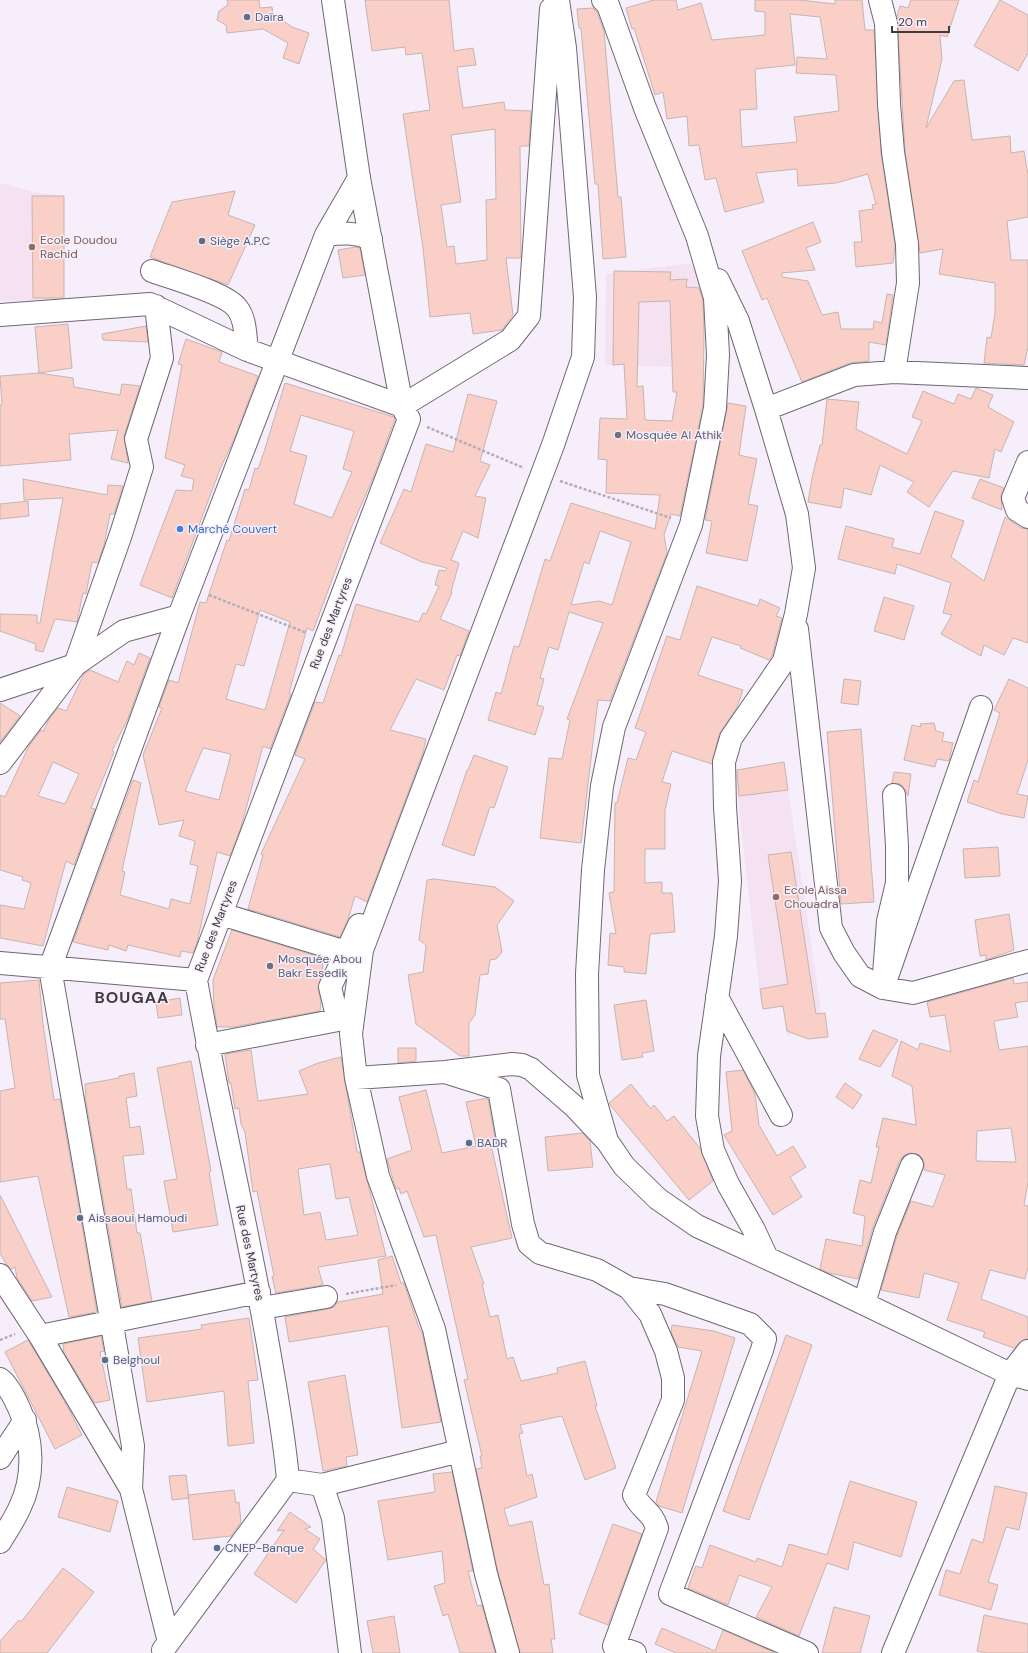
<svg xmlns="http://www.w3.org/2000/svg" width="1028" height="1653" font-family="'DM Sans',sans-serif">
<style>
.education{fill:#f4e1f1}
.building{fill:#f9cfc7;stroke:#c6b5b1;fill-rule:evenodd}
.lines{fill:none;stroke-linecap:round;stroke-linejoin:round}
.minor-casing{stroke:#706773;stroke-width:24}
.major-casing{stroke:#706773;stroke-width:24}
.path{stroke:#b4adb7;stroke-width:2.5;stroke-dasharray:3 2;stroke-linecap:butt}
.minor{stroke:#fff;stroke-width:22}
.major{stroke:#fff;stroke-width:22}
.service-dot{fill:#5c6f8a;stroke:#f7eefb;stroke-width:1.5}
.education-dot{fill:#8d6e63;stroke:#f7eefb;stroke-width:1.5}
.worship-dot{fill:#6b7280;stroke:#f7eefb;stroke-width:1.5}
.shop-dot{fill:#3f7fe0;stroke:#f7eefb;stroke-width:1.5}
.labels{text-anchor:middle;dominant-baseline:central;stroke-width:3;stroke-linejoin:round;paint-order:stroke}
.service-label{font-size:12px;fill:#4e5e75;stroke:#f7eefb;text-anchor:start}
.education-label{font-size:12px;fill:#785e54;stroke:#f7eefb;text-anchor:start}
.worship-label{font-size:12px;fill:#5b616d;stroke:#f7eefb;text-anchor:start}
.shop-label{font-size:12px;fill:#366cbe;stroke:#f7eefb;text-anchor:start}
.street-label{font-size:12px;fill:#3f3b40;stroke:#f7eefb}
.district-label{font-size:16px;font-weight:bold;letter-spacing:1px;fill:#3f3b40;stroke:#f7eefb}
</style>
<rect width="100%" height="100%" fill="#f7eefb"/>
<path class="education" d="M0,183L33,192L64,196L63,299L0,301Z
M690,263L704,288V368L605,365L606,274Z
M784,762L824,1030L787,1035L782,1004L761,1006L735,770Z"/>
<path class="building" d="M227,0H259L260,8L272,7L273,14L292,27L309,33L299,64L283,58L288,43L263,29L227,33L226,25L217,20L219,11L228,5Z
M365,0H449L454,51L473,48L476,65L457,67L463,108L504,102L505,110L531,111L529,146H520L521,258H506L513,315L502,330L473,334L470,313L430,317L423,248L403,114L430,110L422,53L406,55L405,47L372,51ZM495,129L496,199L486,200L487,260L456,264L454,246L447,247L441,205L461,202L451,135Z
M654,0H676L678,10L701,3L712,40L765,35V12L755,11V0H800L835,4V0H862L865,30H874L881,153L895,245L893,263L856,267L854,242H862L859,211L873,209L872,205L876,204L868,174L836,183L798,186L797,169L756,173L764,202L725,212L716,178L705,180L699,145L689,146L687,116L667,119L663,92L655,95L634,28L632,29L626,8ZM790,14L820,17L827,59L797,57L796,73L836,75L839,111L794,117L797,142L742,147L740,110L757,109L755,69L795,65Z
M911,0H959L947,37L940,35L942,59L926,128L954,81L964,80L972,140L1010,136L1011,153L1024,151L1028,175V217L1007,221L1011,260H1028V347L1024,365L984,363L987,337L991,338L995,313V283L939,274L943,249L920,253L905,151L897,16L900,6L908,8Z
M1000,0L1028,15V53L1018,71L974,46Z
M593,8L597,12L604,31L618,197H621L626,257L603,259L598,184H595L581,28H579L577,9Z
M235,191L228,215L255,225L228,285L150,257L172,202Z
M32,196H64V298H33Z
M813,222L821,242L806,248L815,270L782,273V277L808,281L822,315L838,312L841,329H873L874,321L882,323L887,294L893,295L886,345L869,342V361L850,363L802,382L767,298L762,300L742,251Z
M356,247L360,248L365,275L343,278L338,250Z
M614,271L671,272L670,280L687,279L686,287L699,288L703,300L704,332L703,406L680,516L671,514L664,535L667,553L610,701L598,700L581,843L540,838L549,758L562,759L570,720L567,719L603,623L569,612L558,650L549,647L540,678L544,679L537,705L544,707L535,735L488,720L496,692L501,694L514,646L519,647L545,559L550,561L571,503L655,529L660,495L606,493L607,460L598,459L600,418L627,419L624,364L613,365ZM670,301L673,392H677L672,421L645,420L643,386L637,387L639,302ZM600,531L631,542L612,605L599,601L571,605L584,562L589,564Z
M68,324L72,368L39,373L73,378L74,387L120,395L122,384L140,386L124,436L128,463L111,459L118,430L69,434L71,460L0,466V405H2L0,376L39,373L35,327Z
M146,326L148,342L103,340L102,334Z
M186,339L222,352L219,362L258,376L235,437L220,469L172,598L140,585L176,490L192,491L194,479L181,476L185,465L165,458L182,365L178,364Z
M285,383L394,417L395,419L373,478L352,526L313,631L307,628L289,693L291,694L270,749L263,746L241,827L230,856L217,852L197,943L193,953L181,951L180,957L128,945L126,951L109,945L108,950L73,942L133,780L141,783L122,871L125,872L120,895L169,909L171,899L190,904L198,866L190,864L195,841L179,836L184,820L159,825L143,755L162,708L159,707L169,680L178,683L200,602L206,603L227,540L229,541L245,489L249,490L255,468L258,469L264,452ZM301,415L354,431L343,469L352,472L332,518L294,504L307,456L290,451ZM260,610L290,622L265,710L226,699L236,664L244,666ZM203,748L231,754L219,800L185,791Z
M976,388L993,395L988,407L1014,422L1001,452L995,449L989,478L953,471L929,507L907,492L914,482L880,465L871,495L844,488L841,508L808,502L812,478L820,445H822L827,399L859,402L856,429L907,454L922,421L912,417L923,391L954,404L958,394L971,399Z
M468,394L497,401L480,461L490,465L475,496L486,498L478,538L463,531L451,560L459,563L451,592L452,593L440,619L469,631L460,656L457,655L444,690L416,679L390,730L426,739L423,753L367,902L355,896L348,919L340,937L248,909L263,855L261,854L305,759L295,755L315,702L323,703L339,655L341,656L356,604L419,622L423,613L426,614L439,586L435,585L439,570L445,571L447,568L422,562L380,543L404,489L411,492L426,444L453,452Z
M728,403L746,406L739,455L757,459L748,504L758,506L747,561L706,553L712,521L705,520Z
M23,479L107,495L108,485L123,486L114,514H110L104,545L98,563L92,562L86,594L83,593L77,622L55,619L43,652L35,650L36,644L0,631V614L37,615V623H40L63,498L24,500Z
M980,479L1004,488L1001,494L1002,510L972,498Z
M28,501L29,516L0,519V504Z
M935,511L964,521L951,557L984,581L1005,517L1021,528L1028,529V643L1013,638L1004,655L984,645L981,656L941,634L952,615L943,613L951,583L897,564L895,574L838,559L846,526L894,539L892,547L920,554Z
M697,586L758,606L760,599L780,608L776,616L782,618L772,656L769,660L740,648L741,646L712,637L698,675L743,690L737,707L719,734L712,764L672,751L662,782L671,784L665,810V849H645V883L662,882V893H672L675,932L650,934L646,974L624,972V967L608,965L610,933L616,934L609,893L614,892L615,803H617L628,758L636,760L646,732L635,728L667,636L680,640Z
M884,597L914,606L904,640L874,631Z
M139,653L150,658L128,718L112,751L114,752L91,808L95,809L74,865L66,861L43,946L0,938V905L24,909L31,883L22,880L23,877L0,870V795L5,797L29,746L41,730L43,732L49,719L58,708L66,711L84,674L90,670L118,682L127,661L134,665ZM53,762L79,774L65,804L38,796Z
M844,679L861,681L858,705L841,703Z
M1009,679L1028,688V760L1017,794L1028,796L1024,818L1002,814L967,802L974,780L978,782L1000,713L994,710Z
M0,703L20,716L0,742Z
M934,723L936,731L944,733L942,741L953,743L949,761L937,759L935,767L904,760L912,725L921,727L920,724Z
M861,729L874,902L841,904L827,732Z
M474,755L508,767L494,808L490,807L474,856L442,845L467,770H468Z
M784,762L788,790L739,796L737,770Z
M894,772L911,774L908,796L904,788L900,784L892,783Z
M998,847L1000,876L965,878L963,849Z
M791,852L816,1014L825,1013L828,1037L808,1039L787,1031L783,1006L763,1009L760,989L788,984L768,855Z
M434,879L495,887L514,901L497,925L502,952L496,959L490,960L488,974L480,975L475,1015L469,1023V1056H460L416,1024L408,975L423,972L426,945L419,940L427,880Z
M1009,914L1014,950L986,960V955L980,956L975,920Z
M232,930L323,958L322,975L318,989L321,1001L320,1011L233,1027H217L214,1007L213,980Z
M1013,978L1014,984L1028,982V1001L1015,1003L1018,1017L994,1021L999,1050L1028,1046V1182L1024,1205L1028,1206V1267L1025,1279L990,1270L981,1299L1028,1317V1339L1023,1340L1014,1348L983,1337L985,1332L947,1320L959,1283L924,1273L919,1298L881,1290L897,1236L911,1201L933,1207L945,1175L924,1170V1163L922,1158L917,1154L910,1153L904,1155L900,1160L873,1227L858,1279L829,1273L820,1269L826,1239L862,1246L865,1216L853,1213L860,1180L871,1183L879,1147H876L883,1118L916,1125L912,1086L892,1076L901,1041L918,1050L920,1043L951,1052L945,1015L930,1017L927,1002ZM1011,1128L1016,1162L976,1161L977,1131Z
M39,980L43,1024L54,1100L60,1099L97,1312L69,1317L38,1176L0,1182V1091L15,1088L5,1019H0V983Z
M180,998L182,1015L158,1018L156,1002Z
M646,1000L654,1051L642,1053L643,1057L622,1060L614,1005Z
M873,1030L898,1040L880,1067L859,1059Z
M398,1048H416V1061L398,1063Z
M251,1050L258,1101L308,1094L299,1071L318,1063L341,1057L357,1152H360L386,1256L318,1267L323,1285L276,1293L272,1277L274,1276L257,1191L253,1192L245,1132L241,1124L239,1108L235,1109L231,1083H229L225,1054ZM330,1164L336,1199L349,1197L358,1235L326,1240L320,1212L304,1215L298,1169Z
M191,1061L211,1171L209,1172L218,1225L173,1232L164,1181L177,1179L157,1068Z
M743,1070L755,1094L759,1125L777,1156L793,1146L806,1167L790,1177L802,1197L773,1215L724,1135L732,1131L726,1072Z
M134,1073L137,1096L126,1098L130,1128L140,1126L144,1154L123,1156L127,1189H131L137,1233H140L152,1301L122,1307L85,1096H86L85,1084L119,1078V1076Z
M845,1083L862,1095L853,1109L836,1097Z
M631,1084L651,1109L654,1105L667,1121L674,1116L700,1148L713,1181L689,1200L610,1105L609,1103Z
M426,1090L442,1153L476,1146L466,1102L488,1098L496,1144L491,1145L512,1238L471,1247L484,1284H482L490,1317L498,1315L507,1359L513,1357L521,1381L558,1373L557,1368L585,1361L597,1406H595L616,1468L585,1480L562,1416L520,1425L523,1433L519,1434L527,1476L532,1474L537,1497L504,1509L509,1526L532,1521L544,1585L549,1584L555,1639H551L553,1653H520L497,1568L476,1469L482,1468L480,1456H482L464,1380L468,1379L436,1235L424,1237L407,1191L401,1194L399,1188L396,1189L387,1159L412,1150L399,1097Z
M583,1133L590,1141L593,1167L548,1171L545,1137Z
M0,1195L52,1297L32,1301L17,1278L15,1267L11,1269L6,1264L0,1253Z
M392,1256L401,1283H404L419,1328L422,1332L441,1422L402,1428L388,1326L289,1342L285,1317L328,1309L334,1307L338,1302L383,1294L378,1260Z
M249,1318L258,1380L248,1381L254,1443L228,1446L224,1391L147,1402L138,1338L202,1329L201,1325Z
M672,1325L714,1331L735,1338L682,1513L659,1506L656,1502L702,1351L678,1347L671,1332Z
M786,1335L812,1345L749,1520L723,1511Z
M101,1336L104,1351L100,1352L110,1400L95,1403L64,1353L63,1344Z
M28,1340L65,1402L82,1435L55,1449L5,1352Z
M345,1375L358,1455L346,1457L347,1466L323,1471L308,1382Z
M452,1472L473,1571H468L477,1606L482,1605L495,1653H460L448,1614L443,1616L434,1586L445,1583L442,1551L388,1560L378,1501L435,1492L433,1474Z
M186,1475L189,1498L172,1500L169,1476Z
M850,1481L917,1502L901,1557L854,1542L848,1570L827,1563L799,1636L756,1617L772,1587L739,1575L728,1605L688,1588L696,1566L702,1568L710,1545L756,1562L757,1558L782,1567L789,1544L827,1555Z
M995,1486L1027,1493L1019,1530L1006,1527L988,1582L998,1585L991,1610L939,1595L946,1570L960,1574L972,1539L983,1543Z
M67,1487L118,1501L110,1532L58,1517Z
M234,1490L236,1503L239,1502L241,1522L231,1536L193,1540L188,1495Z
M290,1512L311,1527L305,1529L320,1539L313,1549L326,1560L296,1603L254,1574L284,1530L277,1531Z
M613,1524L642,1534L608,1625L579,1614Z
M63,1568L94,1592L47,1653H0V1641L19,1620L21,1622Z
M834,1607L870,1616L860,1653H822Z
M984,1615L1028,1624V1653H986L977,1651Z
M394,1616L400,1653H373L367,1621Z
M662,1628L715,1651L723,1630L775,1653H676L655,1644Z"/>
<g class="lines">
<g class="minor-casing">
<path id="minor" d="M603,0L608,5L645,108L697,236L715,298L718,355L715,408L691,525L614,727L602,786L593,870L587,974L588,1075L607,1141L624,1166L658,1199L697,1226L823,1284L1010,1374L893,1653
M880,0L886,23L889,104L893,152L907,244L908,283L894,372
M359,178L402,406
M152,271C171,278 226,293 237,308C246,319 245,336 247,350
M718,280L738,321L766,409L797,514L804,568L796,614L784,661L731,738L724,762L725,807L730,881L726,936L709,1056L707,1116L713,1150L728,1184L754,1230L767,1258
M0,315L150,304L247,350L402,406
M766,409L854,375L894,372L1028,378
M1028,462L1013,498L1017,510L1028,517
M797,629L831,928L844,953L860,976L883,988L913,993L1028,961
M0,763L75,665L121,534L142,467L136,439L162,358L156,306
M894,795L897,846V883L888,921L883,988L981,707
M221,914L346,952
M0,963L196,980
M717,997L781,1115
M207,1045L338,1020L330,987L359,925
M445,1072L499,1089L523,1224L529,1244L540,1253L597,1270L629,1288L650,1314L666,1351L673,1378V1400L634,1495C642,1511 652,1511 657,1528L614,1646L635,1653
M356,1078L445,1072L512,1064L522,1065L531,1069L575,1107L604,1138
M0,1275L40,1336L131,1489
M629,1288L665,1294L750,1324L765,1339L762,1350L670,1594L807,1653
M864,1304L885,1232L912,1165
M262,1308L326,1297
M40,1336L259,1292
M1028,1351L1010,1374L1028,1379
M0,1379C8,1385 15,1399 19,1408C33,1438 35,1476 20,1507C15,1519 7,1530 0,1542
M0,1458L25,1420
M288,1480C284,1432 275,1386 267,1339C246,1219 217,1100 196,980L409,419L402,406L510,340L529,316L551,9
M288,1480L322,1485L333,1518L350,1653
M322,1485L460,1451
M169,1642L131,1489L133,1446L50,968L179,616
M163,1650L288,1480
M508,1653L486,1574L434,1329L378,1176L356,1078L351,1034L362,950L553,445L583,357L585,297L565,48L558,0"/>
</g>
<g class="major-casing">
<path id="major" d="M326,235C343,233 355,232 371,239
M0,690L75,665L124,631L179,616L326,235L359,178L333,0"/>
</g>
<path class="path" d="M427,427L524,468
M560,481L671,518
M209,595L307,633
M346,1294L396,1285
M0,1340L15,1334"/>
<use href="#minor" class="minor"/>
<use href="#major" class="major"/>
</g>
<g class="service-dot">
<circle cx="247" cy="17" r="4"/>
<circle cx="202" cy="241" r="4"/>
<circle cx="469" cy="1143" r="4"/>
<circle cx="80" cy="1218" r="4"/>
<circle cx="105" cy="1360" r="4"/>
<circle cx="217" cy="1548" r="4"/>
</g>
<g class="education-dot">
<circle cx="32" cy="247" r="4"/>
<circle cx="776" cy="897" r="4"/>
</g>
<g class="worship-dot">
<circle cx="618" cy="435" r="4"/>
<circle cx="270" cy="966" r="4"/>
</g>
<circle class="shop-dot" cx="180" cy="529" r="4"/>
<g class="labels">
<g class="service-label">
<text x="255" y="17">Daïra</text>
<text x="210" y="241">Siège A.P.C</text>
<text x="477" y="1143">BADR</text>
<text x="88" y="1218">Aissaoui Hamoudi</text>
<text x="113" y="1360">Belghoul</text>
<text x="225" y="1548">CNEP-Banque</text>
</g>
<g class="education-label">
<text x="40" y="240">Ecole Doudou<tspan x="40" dy="14">Rachid</tspan></text>
<text x="784" y="890">Ecole Aissa<tspan x="784" dy="14">Chouadra</tspan></text>
</g>
<g class="worship-label">
<text x="626" y="435">Mosquée Al Athik</text>
<text x="278" y="959">Mosquée Abou<tspan x="278" dy="14">Bakr Essedik</tspan></text>
</g>
<g class="shop-label">
<text x="188" y="529">Marché Couvert</text>
</g>
<g class="street-label">
<text transform="translate(331 623) rotate(-69)">Rue des Martyres</text>
<text transform="translate(216 926) rotate(-69)">Rue des Martyres</text>
<text transform="translate(250 1253) rotate(78)">Rue des Martyres</text>
</g>
<g class="district-label">
<text x="132" y="997">BOUGAA</text>
</g>
</g>
<path d="M892 26v6h57v-6" fill="none" stroke="#3f3b40" stroke-width="2"/>
<text x="898" y="26" font-size="12" fill="#3f3b40" stroke="#f7eefb" stroke-width="3" paint-order="stroke">20 m</text>
</svg>
